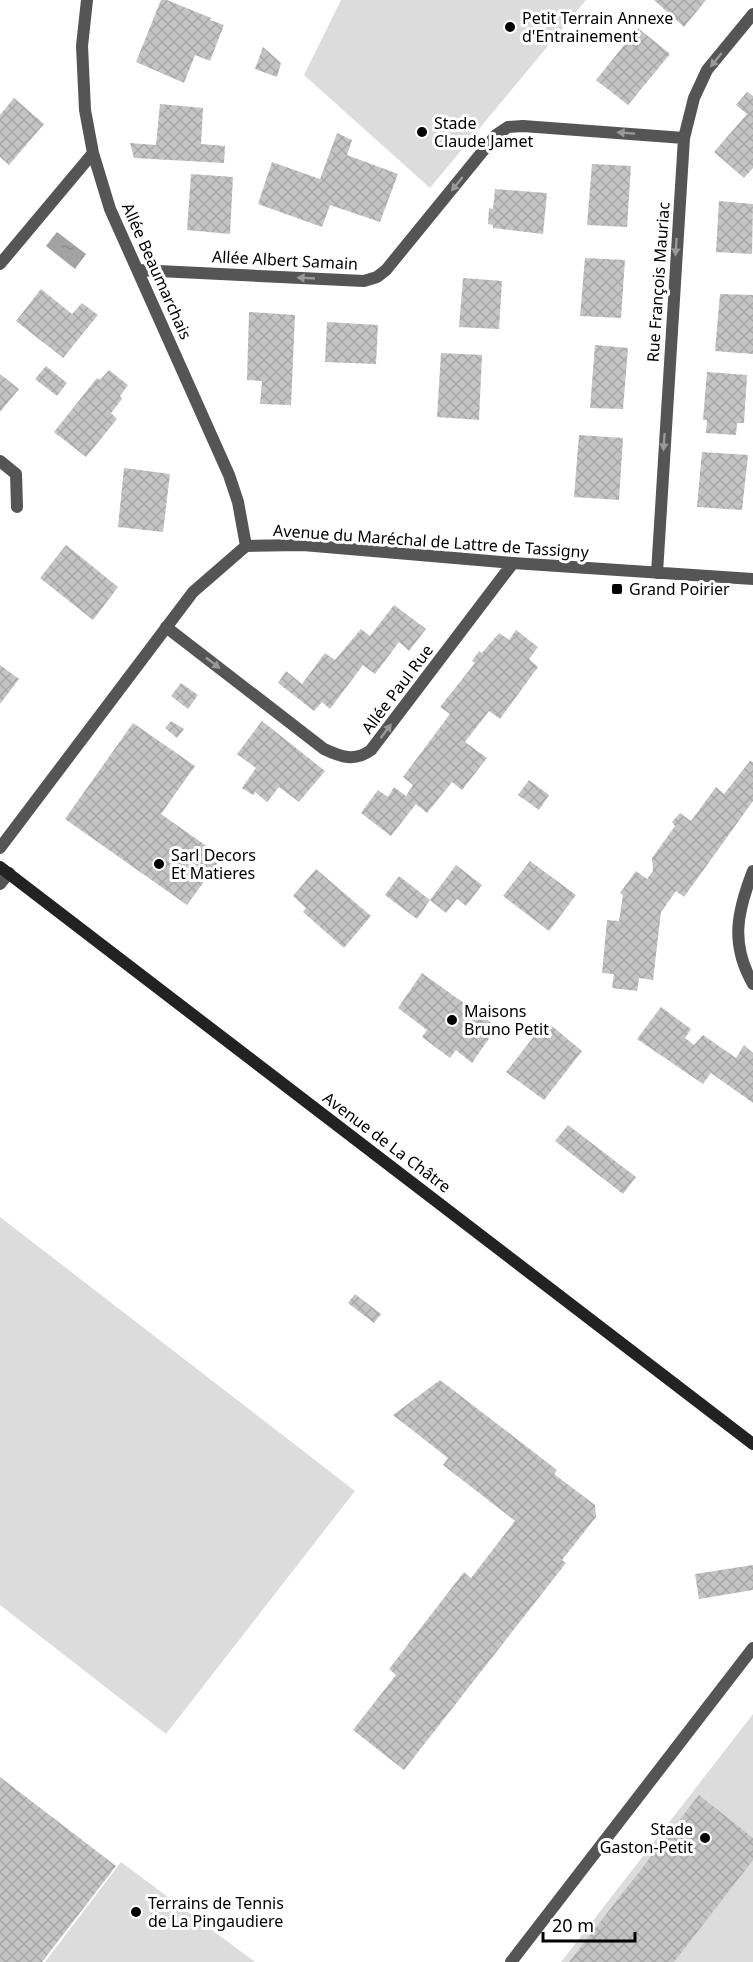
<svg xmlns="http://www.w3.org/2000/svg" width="753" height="1962" font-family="'Noto Sans',sans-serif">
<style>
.park{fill:#dcdcdc}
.water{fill:url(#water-ripples)}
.building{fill:url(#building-cross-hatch)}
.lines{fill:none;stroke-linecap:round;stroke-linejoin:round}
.lane{stroke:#555;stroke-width:12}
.street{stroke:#555;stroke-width:12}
.secondary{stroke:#222;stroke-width:12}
.oneway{fill:#999}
.poi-dot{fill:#000;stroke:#fff;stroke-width:2}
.labels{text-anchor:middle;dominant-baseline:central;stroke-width:6;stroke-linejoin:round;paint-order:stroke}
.poi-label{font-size:16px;fill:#000;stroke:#fff;text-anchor:start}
.street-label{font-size:16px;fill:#000;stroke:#fff}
</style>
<defs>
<pattern id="water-ripples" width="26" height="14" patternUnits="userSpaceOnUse" patternTransform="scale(1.5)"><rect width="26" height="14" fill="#a3a3a3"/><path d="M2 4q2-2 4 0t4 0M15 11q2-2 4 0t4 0" fill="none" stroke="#8b8b8b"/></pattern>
<pattern id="building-cross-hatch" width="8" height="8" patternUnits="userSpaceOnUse" patternTransform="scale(1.5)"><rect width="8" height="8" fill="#c4c4c4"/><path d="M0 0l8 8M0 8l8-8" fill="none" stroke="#a7a7a7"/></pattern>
</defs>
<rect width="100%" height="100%" fill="#fff"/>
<path class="park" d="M341,0H586L430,188L304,75Z
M0,1217L355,1491L166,1734L0,1605Z
M753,1714V1962H561Z
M121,1862L255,1962H45Z"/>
<path class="water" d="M57,232L86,254L75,269L46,246Z"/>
<path class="building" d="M161,0H167L211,18L210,20L224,25L210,61L195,55L184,83L136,62Z
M654,0H706L684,27Z
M638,28L670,54L628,105L596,80Z
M263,47L281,63L277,77L255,69Z
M747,92L753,96V168L744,178L714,152L747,114L736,105Z
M14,98L44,124L9,165L0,157V115Z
M160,104L203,108L201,144L225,146L224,163L134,158L130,143L156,145Z
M337,133L352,140L347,155L398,174L380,222L330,205L322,227L258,204L272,162L320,179Z
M592,164L631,166L627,227L587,225Z
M191,174L233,177L230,234L187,230Z
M495,189L547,193L543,234L493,228V225L488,224L489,208L493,209Z
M719,201L753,204L752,254L716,252Z
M585,258L625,260L621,318L580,316Z
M463,278L502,281L499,329L459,327Z
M41,289L72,314L82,303L98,315L63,358L16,321Z
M720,294L753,295V354L715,351Z
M249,312L295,315L291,405L260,404L262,381L247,380Z
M327,322L378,325L376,364L325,362Z
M595,345L628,348L623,409L590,408Z
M441,353L482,355L479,420L437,417Z
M46,366L67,383L57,396L35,379Z
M109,370L128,385L120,396L122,399L111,413L117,419L86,457L54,432L97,378L100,380Z
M707,372L747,375L744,423H737L736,435L706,433L707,420H703Z
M0,374L19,389L0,412Z
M579,435L623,438L619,500L574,497Z
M702,452L748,455L742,510L697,507Z
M124,468L170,474L163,532L118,527Z
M66,545L118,587L93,620L40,578Z
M394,605L426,629L409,651L399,642L375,674L363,665L330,709L322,702L314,711L278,683L286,671L302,684L325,653L335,660L361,629L370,636Z
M516,630L538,647L529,659L538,667L500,719L489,711L465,742L487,758L462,790L452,782L427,813L416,804L391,836L361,813L378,790L388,797L394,787L406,796L413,785L403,777L450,714L440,707L475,663L472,661L479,651L482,653L499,633L509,640Z
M0,665L19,679L0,704Z
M181,683L198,695L188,709L171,696Z
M171,721L184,729L177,738L165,728Z
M262,721L325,771L299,802L279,787L267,802L255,792L253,795L242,788L256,768L237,754Z
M133,723L195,766L161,814L222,857L187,905L65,819Z
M750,761L753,762V801L684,897L676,891L661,912L653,980L639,978L637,991L612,988L614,974L602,973L607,920L619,921L623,895L620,893L636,871L647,879L653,871L652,858L675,826L672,822L680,813L691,821L716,787L724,794Z
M529,780L549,795L539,810L518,795Z
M530,861L576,895L549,931L503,896Z
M456,865L482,885L466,906L457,899L446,913L430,900Z
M316,869L371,916L344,948L303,912L306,908L293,896Z
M399,876L430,900L417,919L385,895Z
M422,973L497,1027L472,1063L456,1050L450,1058L422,1037L427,1030L398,1008Z
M661,1007L691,1029L685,1038L694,1045L703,1035L736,1058L744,1045L753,1053V1103L711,1073L703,1084L637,1039Z
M546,1021L582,1051L544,1100L506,1072Z
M568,1125L636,1177L623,1194L555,1141Z
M355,1294L381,1314L374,1323L348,1303Z
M440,1380L557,1470L554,1474L595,1505L596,1517L562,1560L566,1563L404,1770L353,1730L396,1675L389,1669L464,1572L471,1578L515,1521L443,1465L448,1458L393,1415Z
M753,1565V1590L699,1599L695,1574Z
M0,1777L116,1866L42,1962H0Z
M699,1795L753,1838V1860L674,1962H569Z"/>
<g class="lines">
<path class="lane" d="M0,884L9,873
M511,1962L753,1648"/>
<path class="street" d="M87,0L82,46L85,110L93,153L110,209L229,475L238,502L246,546
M0,264L93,153
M138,270L364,281L377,277L386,270L496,135L508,127L523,126L684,138
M0,461L16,474L17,507
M657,573L684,138L694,98L707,70L753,14
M166,627L324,749C341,757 355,762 371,750L513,563
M0,848L193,592L246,546L303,545L513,563L753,579
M753,871C737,912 730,944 753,984"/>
<path class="secondary" d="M0,867L753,1444"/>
</g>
<defs><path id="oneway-solid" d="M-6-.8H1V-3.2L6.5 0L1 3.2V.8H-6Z" transform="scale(1.5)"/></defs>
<g class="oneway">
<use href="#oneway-solid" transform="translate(716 60) rotate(129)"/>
<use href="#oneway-solid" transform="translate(626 133) rotate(-176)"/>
<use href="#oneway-solid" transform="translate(457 184) rotate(129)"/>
<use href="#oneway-solid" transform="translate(676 247) rotate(94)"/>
<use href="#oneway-solid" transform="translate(306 278) rotate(-177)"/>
<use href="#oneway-solid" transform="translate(664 442) rotate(94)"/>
<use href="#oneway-solid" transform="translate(213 663) rotate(38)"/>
<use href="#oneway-solid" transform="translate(386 731) rotate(-53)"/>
</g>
<g class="poi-dot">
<circle cx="510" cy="27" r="6"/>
<circle cx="422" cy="132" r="6"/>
<rect x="611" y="583" width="12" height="12" rx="3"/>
<circle cx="159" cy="864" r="6"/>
<circle cx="452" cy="1020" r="6"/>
<circle cx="705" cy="1838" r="6"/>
<circle cx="136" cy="1912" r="6"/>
</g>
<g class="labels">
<g class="poi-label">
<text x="522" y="18">Petit Terrain Annexe<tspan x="522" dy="18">d'Entrainement</tspan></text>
<text x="434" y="123">Stade<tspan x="434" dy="18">Claude Jamet</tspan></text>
<text x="629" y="589">Grand Poirier</text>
<text x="171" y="855">Sarl Decors<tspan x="171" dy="18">Et Matieres</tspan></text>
<text x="464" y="1011">Maisons<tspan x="464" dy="18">Bruno Petit</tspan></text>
<text x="693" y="1829" text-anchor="end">Stade<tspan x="693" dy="18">Gaston-Petit</tspan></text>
<text x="148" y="1903">Terrains de Tennis<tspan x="148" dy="18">de La Pingaudiere</tspan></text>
</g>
<g class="street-label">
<text transform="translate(285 260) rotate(3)">Allée Albert Samain</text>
<text transform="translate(157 271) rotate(66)">Allée Beaumarchais</text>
<text transform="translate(658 282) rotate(-86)">Rue François Mauriac</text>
<text transform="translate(431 541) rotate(4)">Avenue du Maréchal de Lattre de Tassigny</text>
<text transform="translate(397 689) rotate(-53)">Allée Paul Rue</text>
<text transform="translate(387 1142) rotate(37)">Avenue de La Châtre</text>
</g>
</g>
<path d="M543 1932v9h92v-9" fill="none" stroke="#000000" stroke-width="3"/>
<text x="552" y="1932" font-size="18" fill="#000000" stroke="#ffffff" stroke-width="4.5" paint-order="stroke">20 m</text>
</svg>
